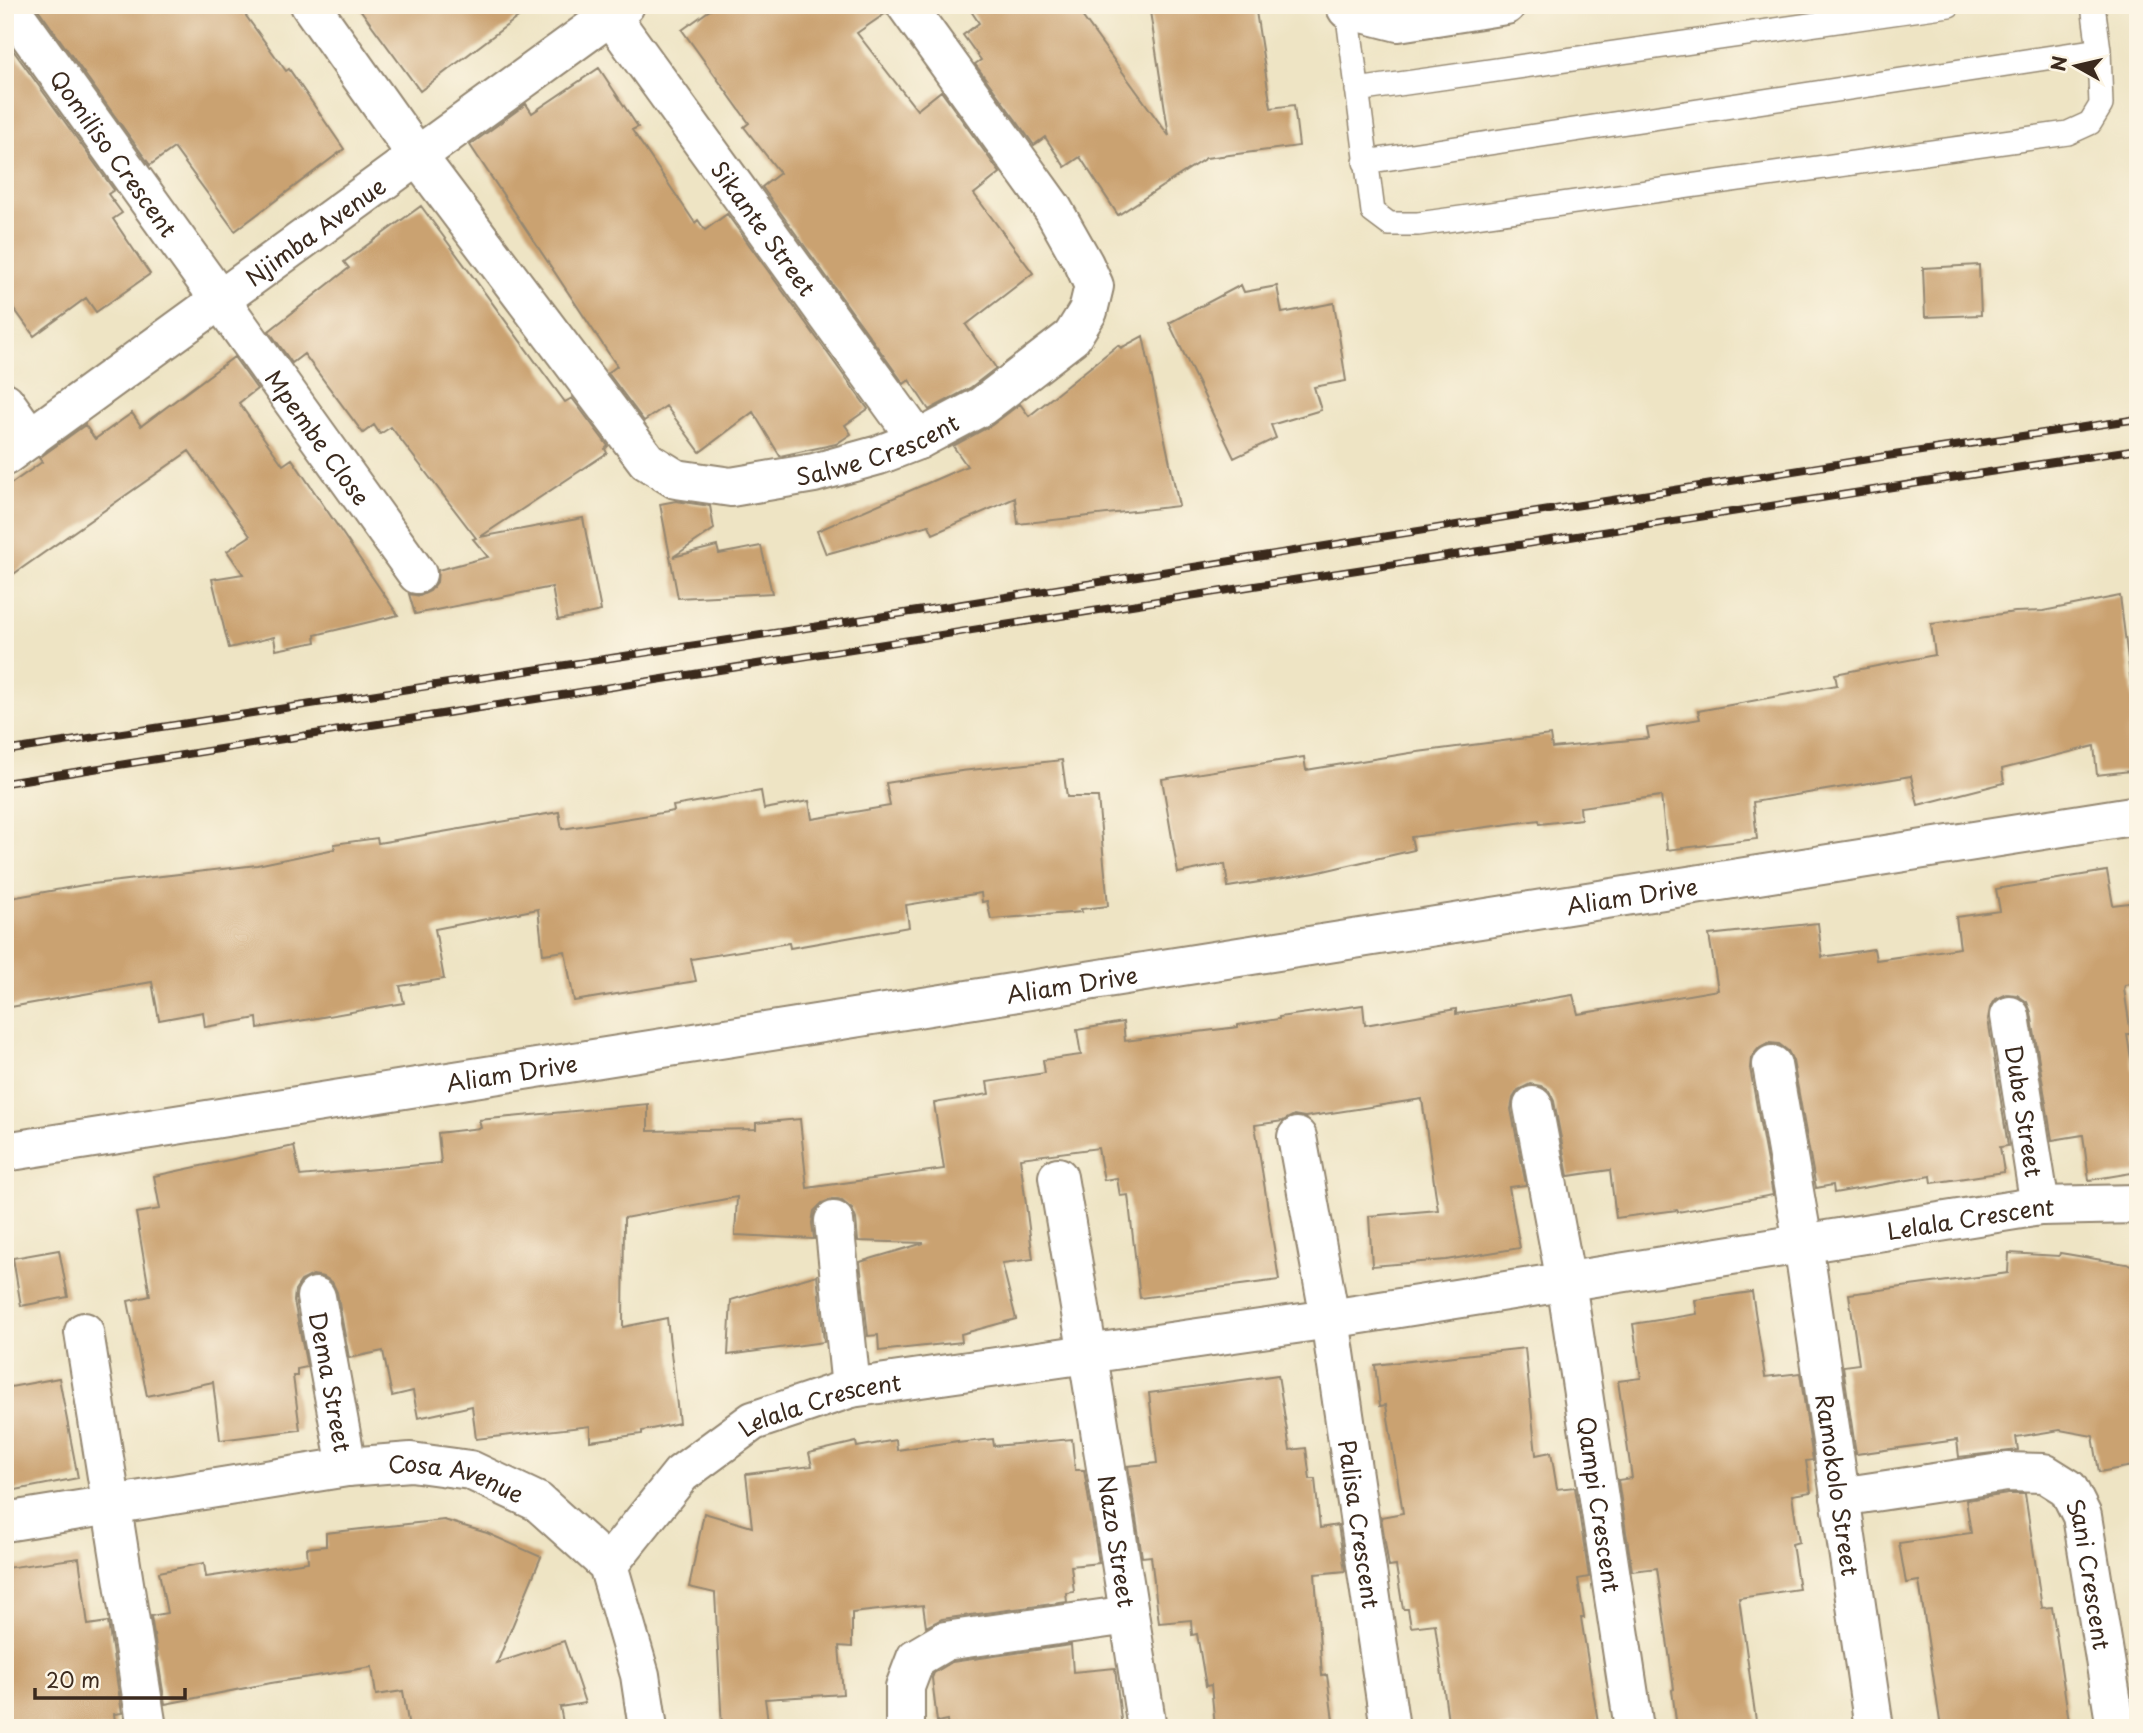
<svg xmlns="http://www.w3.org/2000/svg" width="2143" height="1733" font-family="'Playpen Sans',sans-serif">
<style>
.building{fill:#caa271}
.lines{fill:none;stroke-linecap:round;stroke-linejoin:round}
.service-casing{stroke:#948771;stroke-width:26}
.minor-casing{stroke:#948771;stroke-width:42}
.tertiary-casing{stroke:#948771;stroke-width:42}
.service{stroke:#fff;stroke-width:23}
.minor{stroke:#fff;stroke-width:38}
.tertiary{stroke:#fff;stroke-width:38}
.rail-casing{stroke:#3b2a1e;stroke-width:8}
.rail{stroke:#fcf5e5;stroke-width:5;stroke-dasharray:16;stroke-linecap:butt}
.labels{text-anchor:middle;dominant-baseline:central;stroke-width:5;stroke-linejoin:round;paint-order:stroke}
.street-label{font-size:23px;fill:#3b2a1e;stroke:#fcf5e5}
</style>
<rect width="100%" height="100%" fill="#fcf5e5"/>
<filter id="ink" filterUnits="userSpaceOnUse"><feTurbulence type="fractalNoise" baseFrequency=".0143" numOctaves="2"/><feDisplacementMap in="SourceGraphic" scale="14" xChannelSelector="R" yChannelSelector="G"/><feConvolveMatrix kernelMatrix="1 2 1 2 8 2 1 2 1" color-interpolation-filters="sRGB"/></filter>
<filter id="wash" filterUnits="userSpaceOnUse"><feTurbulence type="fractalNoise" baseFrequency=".00686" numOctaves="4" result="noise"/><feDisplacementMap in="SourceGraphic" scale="28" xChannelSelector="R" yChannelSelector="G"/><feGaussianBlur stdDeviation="1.57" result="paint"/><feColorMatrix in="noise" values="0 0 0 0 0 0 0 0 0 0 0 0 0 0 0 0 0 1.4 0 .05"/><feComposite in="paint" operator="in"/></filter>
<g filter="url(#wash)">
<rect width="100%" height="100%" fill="#eee4c4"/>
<g id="blocks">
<path class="building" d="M42,5H238L286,71L289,69L344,149L235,231L174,148L150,165L38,9Z
M357,5H534L420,91Z
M717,5H884L886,13L857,33L917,110L941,91L1000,173L974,194L1033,273L966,325L996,368L970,388L929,410L909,380L904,384L762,187L780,173L744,127L749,123L682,30Z
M967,5H1074L1169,136L1149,5H1255L1271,108L1294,105L1299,146L1206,158L1118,215L1080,157L1065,167L1045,137L1034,145L975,64L981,60L963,35L979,23Z
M5,39L114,190L108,194L122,213L113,219L150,274L96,312L86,298L34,336L5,296Z
M599,68L638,127L632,130L695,223L698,220L705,230L727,214L868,409L845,425L851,434L836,444L780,456L753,412L700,452L666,406L644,421L608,373L617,366L470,145L526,104L532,113Z
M421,206L565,402L572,398L608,446L605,449L607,453L480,537L583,518L601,611L558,620L552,587L415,614L409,594L420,596L430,591L437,582L438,570L488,557L473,539L476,538L391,427L380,434L374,425L363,433L304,354L292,363L269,331L349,268L344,262Z
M1979,265L1981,315L1925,317L1923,268Z
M1241,285L1244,292L1277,286L1282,313L1334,303L1346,381L1314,387L1321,410L1271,425L1276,438L1234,458L1169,323Z
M1143,336L1179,506L1018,524L1015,498L933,534L929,525L826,554L817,531L967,466L953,446L992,425L1020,404L1029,416L1118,345L1121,348Z
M234,357L257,389L239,403L283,465L292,459L398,615L315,635L316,642L276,650L274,637L229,648L212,579L243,574L227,551L250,536L189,451L5,580V488L42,462L39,458L85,425L95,439L132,413L141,426Z
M676,501L710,506L714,529L673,557L717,546L719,554L761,546L772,593L678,598L660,504Z
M2120,596L2138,738V770L2097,775L2094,746L2002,769L2004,783L1918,805L1911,776L1753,802L1757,839L1667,850L1661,796L1580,807L1581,819L1540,824L1539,820L1411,837L1414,850L1315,873L1228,887L1225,864L1178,873L1162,779L1304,757L1306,770L1410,753L1550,735L1552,748L1649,738L1647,728L1700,719L1698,711L1837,685L1835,674L1935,655L1931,624L2015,612L2043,611Z
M1062,760L1067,797H1098L1108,906L1081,909L1082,912L991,919L987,901L982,902L981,893L906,905L909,927L790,948L789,943L691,959L696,981L574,1001L565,951L543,954L538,909L435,929L444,979L400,986L404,1003L258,1028L257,1018L205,1027L203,1012L159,1020L152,982L5,1008V899L84,885L257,865L335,849L334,844L377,838L378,843L559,812L562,829L674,811L673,806L761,791L764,809L809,801L812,819L890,806L886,783L961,771Z
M2107,871L2113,905L2138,902V983L2125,985L2124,989L2131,1034H2127L2138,1102V1172L2089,1180L2083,1135L2052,1140L2031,1012L2027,1002L2017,995L2007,994L1996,999L1990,1008L1988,1019L2008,1146L2000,1147L2004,1172L1932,1183L1931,1176L1834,1193L1833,1185L1816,1188L1793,1061L1788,1051L1779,1044L1769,1043L1758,1049L1751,1058L1750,1068L1773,1195L1678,1212L1677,1210L1616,1218L1610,1170L1568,1176L1554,1101L1549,1091L1541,1086L1530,1084L1518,1090L1513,1098L1511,1109L1526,1185L1509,1187L1520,1248L1446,1260L1372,1266L1369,1216L1438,1210L1422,1099L1305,1117L1294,1115L1283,1121L1255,1125L1279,1280L1140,1298L1128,1195L1120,1196L1117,1178L1104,1180L1098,1148L1020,1158L1033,1259L1002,1263L1016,1319L961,1334L962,1342L879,1351L878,1335L868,1336L860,1262L924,1243L858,1241L856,1219L852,1209L842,1201L832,1199L822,1203L814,1211L812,1223L814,1239L735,1235L737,1197L624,1218L623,1327L667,1318L679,1423L642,1431V1434L590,1441V1426L476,1439L472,1406L418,1418L413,1391L392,1396L383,1351L349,1358L337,1292L332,1282L324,1277L313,1275L301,1281L295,1290L294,1301L307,1367L297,1369V1376H293L300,1430L220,1440L213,1382L147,1396L128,1301L150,1296L136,1213L160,1209L154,1176L294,1146L300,1176L441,1163L438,1133L481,1128L479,1120L648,1104V1131L756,1129V1123L800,1119L807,1188L944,1169L934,1103L989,1094L987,1082L1045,1073L1043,1060L1081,1055L1077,1030L1123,1022L1125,1041L1238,1027V1025L1279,1019V1017L1363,1005L1365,1025L1456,1009V1014L1573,995L1578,1014L1718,990L1709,935L1818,923L1822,957L1874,949L1876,960L1960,948L1956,917L2000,911L1996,889Z
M59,1250L68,1297L21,1306L13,1258Z
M2009,1253L2059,1256L2060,1253L2138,1266V1465L2099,1472L2093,1436L2060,1430L2016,1437L2018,1450L1959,1457L1957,1440L1856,1454L1843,1366L1859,1364L1849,1294L2008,1273Z
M817,1275L824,1342L728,1355L731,1300Z
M1752,1292L1765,1377L1800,1373L1813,1460L1806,1461L1811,1492L1792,1495L1799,1542L1792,1544L1799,1589L1739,1598L1757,1728H1677L1672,1690L1674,1689L1657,1568L1632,1571L1618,1480L1632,1478L1618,1381L1641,1378L1633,1324L1697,1314L1695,1300Z
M1525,1348L1536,1455L1551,1452L1557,1489L1575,1487L1589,1577L1578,1579L1584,1618H1581L1598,1722L1594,1723L1595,1728H1449L1435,1624L1411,1627L1408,1609H1403L1396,1566L1389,1567L1381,1517L1403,1513L1386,1405L1380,1406L1375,1365Z
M1278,1375L1290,1450L1306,1448L1310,1479H1315L1320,1528L1338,1525L1345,1571L1315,1574L1322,1676L1327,1675L1334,1728H1276L1275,1720L1215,1727L1211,1685L1206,1686L1197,1634L1192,1635L1191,1620L1159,1623L1151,1556L1142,1557L1128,1466L1157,1463L1149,1393Z
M59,1378L78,1478L5,1492V1388Z
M993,1439L994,1446L1072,1439L1075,1470H1084L1099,1563L1071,1566L1074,1592L1066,1593L1067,1602L942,1619L926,1627L923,1605L852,1613V1647L839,1646L843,1694L765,1699L769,1728H722L715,1593L689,1587L704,1513L752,1527L746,1474L812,1466L809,1453L856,1442L857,1447L896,1440L897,1450L958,1441V1443Z
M2008,1494H2025L2042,1608L2052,1607L2070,1728H1941L1919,1581L1906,1583L1899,1543L1971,1533L1966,1500Z
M444,1520L487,1533L541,1557L497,1663L564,1641L585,1703L560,1707L564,1728H409L403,1691L376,1695L372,1667L271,1683L165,1704L151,1616L167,1613L159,1572L204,1563L206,1577L308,1562L307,1548L326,1546V1533Z
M79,1558L88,1625L108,1622L122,1713L114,1714L116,1728H5V1568Z
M1071,1645L1073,1672L1115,1668L1122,1728H948L947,1720L937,1722L932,1678L934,1673L952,1662Z"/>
</g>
</g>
<g filter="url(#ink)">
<use href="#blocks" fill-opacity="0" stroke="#948771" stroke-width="2"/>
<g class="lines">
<g class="service-casing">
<path id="service" d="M1347,9L1373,212L1389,224H1418L2068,133L2090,123L2101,105L2099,50L2093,5
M1357,90L1949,5
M1365,162L2099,50"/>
</g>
<g class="minor-casing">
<g id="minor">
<path id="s1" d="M8,5L417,574"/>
<path id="s2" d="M310,5L418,157L647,461L676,479L731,487L814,473L879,455L918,440L982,406L1072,337L1088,311L1094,286L1084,264L1053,209L906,5"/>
<path id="s3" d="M603,5L918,440"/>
<path d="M1345,5L1347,9L1398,22L1506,5"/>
<path d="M5,402L31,438"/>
<path id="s4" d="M5,456L625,5"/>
<path id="s5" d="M2010,1016L2040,1206"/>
<path id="s6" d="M1772,1065L1803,1243L1874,1728"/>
<path id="s7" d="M1533,1106L1566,1282L1634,1728"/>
<path id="s8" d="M1297,1137L1330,1319L1390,1728"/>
<path id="s9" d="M1058,1177C1090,1360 1118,1544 1147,1728"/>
<path d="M834,1221L851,1388"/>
<path id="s10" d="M316,1297L347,1467"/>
<path d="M84,1332L147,1728"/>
<path id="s11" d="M1840,1497L2007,1472L2044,1473L2068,1488L2082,1516L2116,1728"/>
<path id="s12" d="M5,1522L347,1467L411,1462L470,1470L538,1502L608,1565L640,1675L648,1728"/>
<path id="s13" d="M608,1565L681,1474L753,1421L851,1388L1330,1319L2040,1206L2138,1204"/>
<path d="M905,1728V1687L916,1658L945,1641L1129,1615"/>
</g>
</g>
<g class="tertiary-casing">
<g id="tertiary">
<path id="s14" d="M5,1152L2138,815"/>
</g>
</g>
<use href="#service" class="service"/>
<use href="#minor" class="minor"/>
<use href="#tertiary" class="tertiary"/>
<g class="rail-casing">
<path id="rail" d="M5,751L950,606L1887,456L2138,419
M5,783L1067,615L2138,449"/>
</g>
<use href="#rail" class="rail"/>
</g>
</g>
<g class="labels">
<g class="street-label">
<text stroke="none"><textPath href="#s1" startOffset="182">Qomiliso Crescent</textPath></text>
<text stroke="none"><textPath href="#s3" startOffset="275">Sikante Street</textPath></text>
<text stroke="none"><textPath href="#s4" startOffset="383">Njimba Avenue</textPath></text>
<text stroke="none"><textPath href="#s1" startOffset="532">Mpembe Close</textPath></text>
<text stroke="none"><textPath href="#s2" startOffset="808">Salwe Crescent</textPath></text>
<text stroke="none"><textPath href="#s14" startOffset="1647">Aliam Drive</textPath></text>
<text stroke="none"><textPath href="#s14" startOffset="1080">Aliam Drive</textPath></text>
<text stroke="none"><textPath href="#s14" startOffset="513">Aliam Drive</textPath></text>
<text stroke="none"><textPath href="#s5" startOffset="96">Dube Street</textPath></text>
<text stroke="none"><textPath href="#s13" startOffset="1442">Lelala Crescent</textPath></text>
<text stroke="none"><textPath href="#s10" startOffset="86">Dema Street</textPath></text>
<text stroke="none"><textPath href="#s13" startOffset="275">Lelala Crescent</textPath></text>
<text stroke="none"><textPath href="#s12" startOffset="458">Cosa Avenue</textPath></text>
<text stroke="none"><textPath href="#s6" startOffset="425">Ramokolo Street</textPath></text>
<text stroke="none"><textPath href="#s7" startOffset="404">Qampi Crescent</textPath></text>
<text stroke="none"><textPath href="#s8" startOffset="392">Palisa Crescent</textPath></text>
<text stroke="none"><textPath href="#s9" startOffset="369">Nazo Street</textPath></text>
<text stroke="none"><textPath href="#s11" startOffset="324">Sani Crescent</textPath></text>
</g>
</g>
<rect width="2143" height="1733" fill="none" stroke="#fcf5e5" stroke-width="28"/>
<g transform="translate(2076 66) rotate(278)" stroke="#fcf5e5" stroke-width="5" paint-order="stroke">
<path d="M0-5L12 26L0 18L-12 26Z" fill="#3b2a1e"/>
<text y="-10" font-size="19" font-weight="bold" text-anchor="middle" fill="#3b2a1e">N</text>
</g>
<path d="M35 1688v10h150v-10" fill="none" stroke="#3b2a1e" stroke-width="3.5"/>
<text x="46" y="1688" font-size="21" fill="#3b2a1e" stroke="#fcf5e5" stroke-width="5" paint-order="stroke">20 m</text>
</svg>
